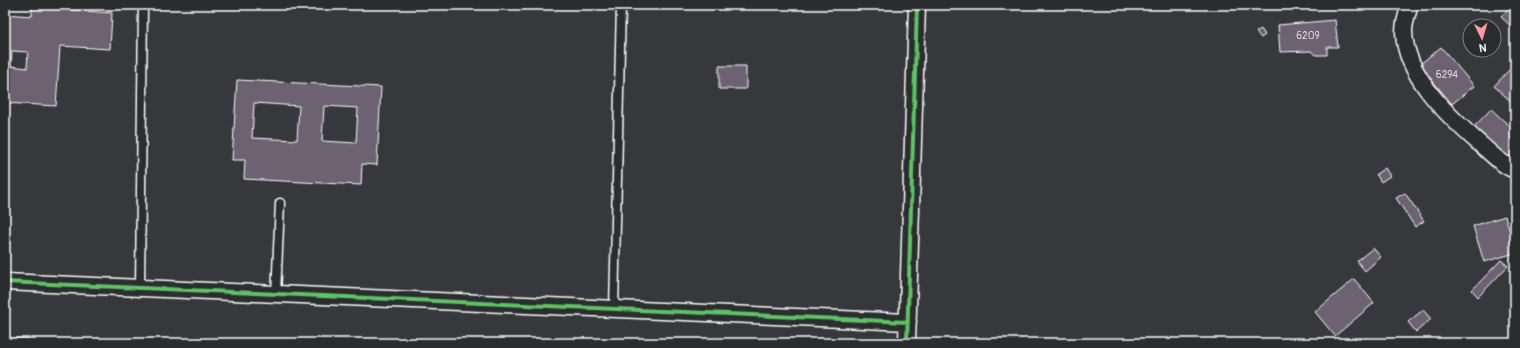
<svg xmlns="http://www.w3.org/2000/svg" width="1520" height="348" font-family="Pangolin,sans-serif">
<style>
.building{fill:#6d6272;stroke:#fff;fill-rule:evenodd}
.lines{fill:none;stroke-linecap:round;stroke-linejoin:round}
.lane-casing{stroke:#fff;stroke-width:11}
.street-casing{stroke:#fff;stroke-width:19}
.lane{stroke:#2a2d2e;stroke-width:8}
.street{stroke:#2a2d2e;stroke-width:16}
.cycleway-casing{stroke:#2a2d2e;stroke-width:6}
.cycleway{stroke:#61c268;stroke-width:4}
.labels{text-anchor:middle;dominant-baseline:central;stroke-width:3.5;stroke-linejoin:round;paint-order:stroke}
.number-label{font-size:10px;fill:#dad8dc}
</style>
<rect width="100%" height="100%" fill="#37383c"/>
<filter id="ink" filterUnits="userSpaceOnUse"><feTurbulence type="fractalNoise" baseFrequency=".025" numOctaves="2"/><feDisplacementMap in="SourceGraphic" scale="8" xChannelSelector="R" yChannelSelector="G"/><feConvolveMatrix kernelMatrix="1 2 1 2 8 2 1 2 1" color-interpolation-filters="sRGB"/></filter>
<g filter="url(#ink)">
<path class="building" d="M32,7L112,13L110,49L60,46L56,106L5,103V14L32,16ZM12,51L28,52L27,68L11,66Z
M1508,9L1515,16V30L1501,17Z
M1335,20L1338,47H1327V55H1315L1311,51L1280,52L1278,25Z
M1261,29L1265,35L1261,38L1256,32Z
M1441,47L1474,86L1452,104L1419,65Z
M719,66H746V89H719Z
M1511,68L1515,72V105L1494,86Z
M237,80L381,87L377,165L362,164L361,185L244,179L245,160H232ZM254,103L299,106L297,140L252,138ZM324,106L358,108L356,143L322,141Z
M1491,109L1515,131V152L1508,159L1473,128Z
M1385,168L1390,176L1381,182L1376,174Z
M1405,193L1424,221L1415,227L1396,198Z
M1505,216L1515,248V253L1484,262L1473,226Z
M1373,248L1381,257L1365,271L1357,261Z
M1501,260L1508,266L1478,297L1472,290Z
M1354,279L1374,303L1335,336L1315,312Z
M1423,310L1431,319L1416,332L1408,322Z
M5,338L28,339L27,343H5Z
M85,340L107,341V343H84Z"/>
<g class="lines">
<g class="lane-casing">
<path id="lane" d="M140,287L143,5
M276,295L280,203
M614,309L621,5"/>
</g>
<g class="street-casing">
<path id="street" d="M1410,5C1407,14 1404,22 1404,32C1405,75 1448,116 1479,143C1490,152 1501,165 1515,170
M5,282L908,322
M907,343L917,5"/>
</g>
<use href="#lane" class="lane"/>
<use href="#street" class="street"/>
<g class="cycleway-casing">
<path id="cycleway" d="M5,282L908,322
M907,343L917,5"/>
</g>
<use href="#cycleway" class="cycleway"/>
</g>
</g>
<g class="labels">
<g class="number-label">
<text x="1308" y="36">6209</text>
<text x="1447" y="75">6294</text>
</g>
</g>
<rect width="1520" height="348" fill="none" stroke="#2a2d2e" stroke-width="20"/>
<rect x="10" y="10" width="1500" height="328" fill="none" stroke="#fff" stroke-width="1.5" filter="url(#ink)"/>
<g transform="translate(1482 38) rotate(175)"><circle r="19" fill="#2a2d2e" stroke="#7f8182"/>
<path d="M0-3L7 15L0 10L-7 15Z" fill="#ff9aa2"/>
<text y="-6" font-size="11" font-weight="bold" text-anchor="middle" fill="#ffffff">N</text>
</g>
</svg>
